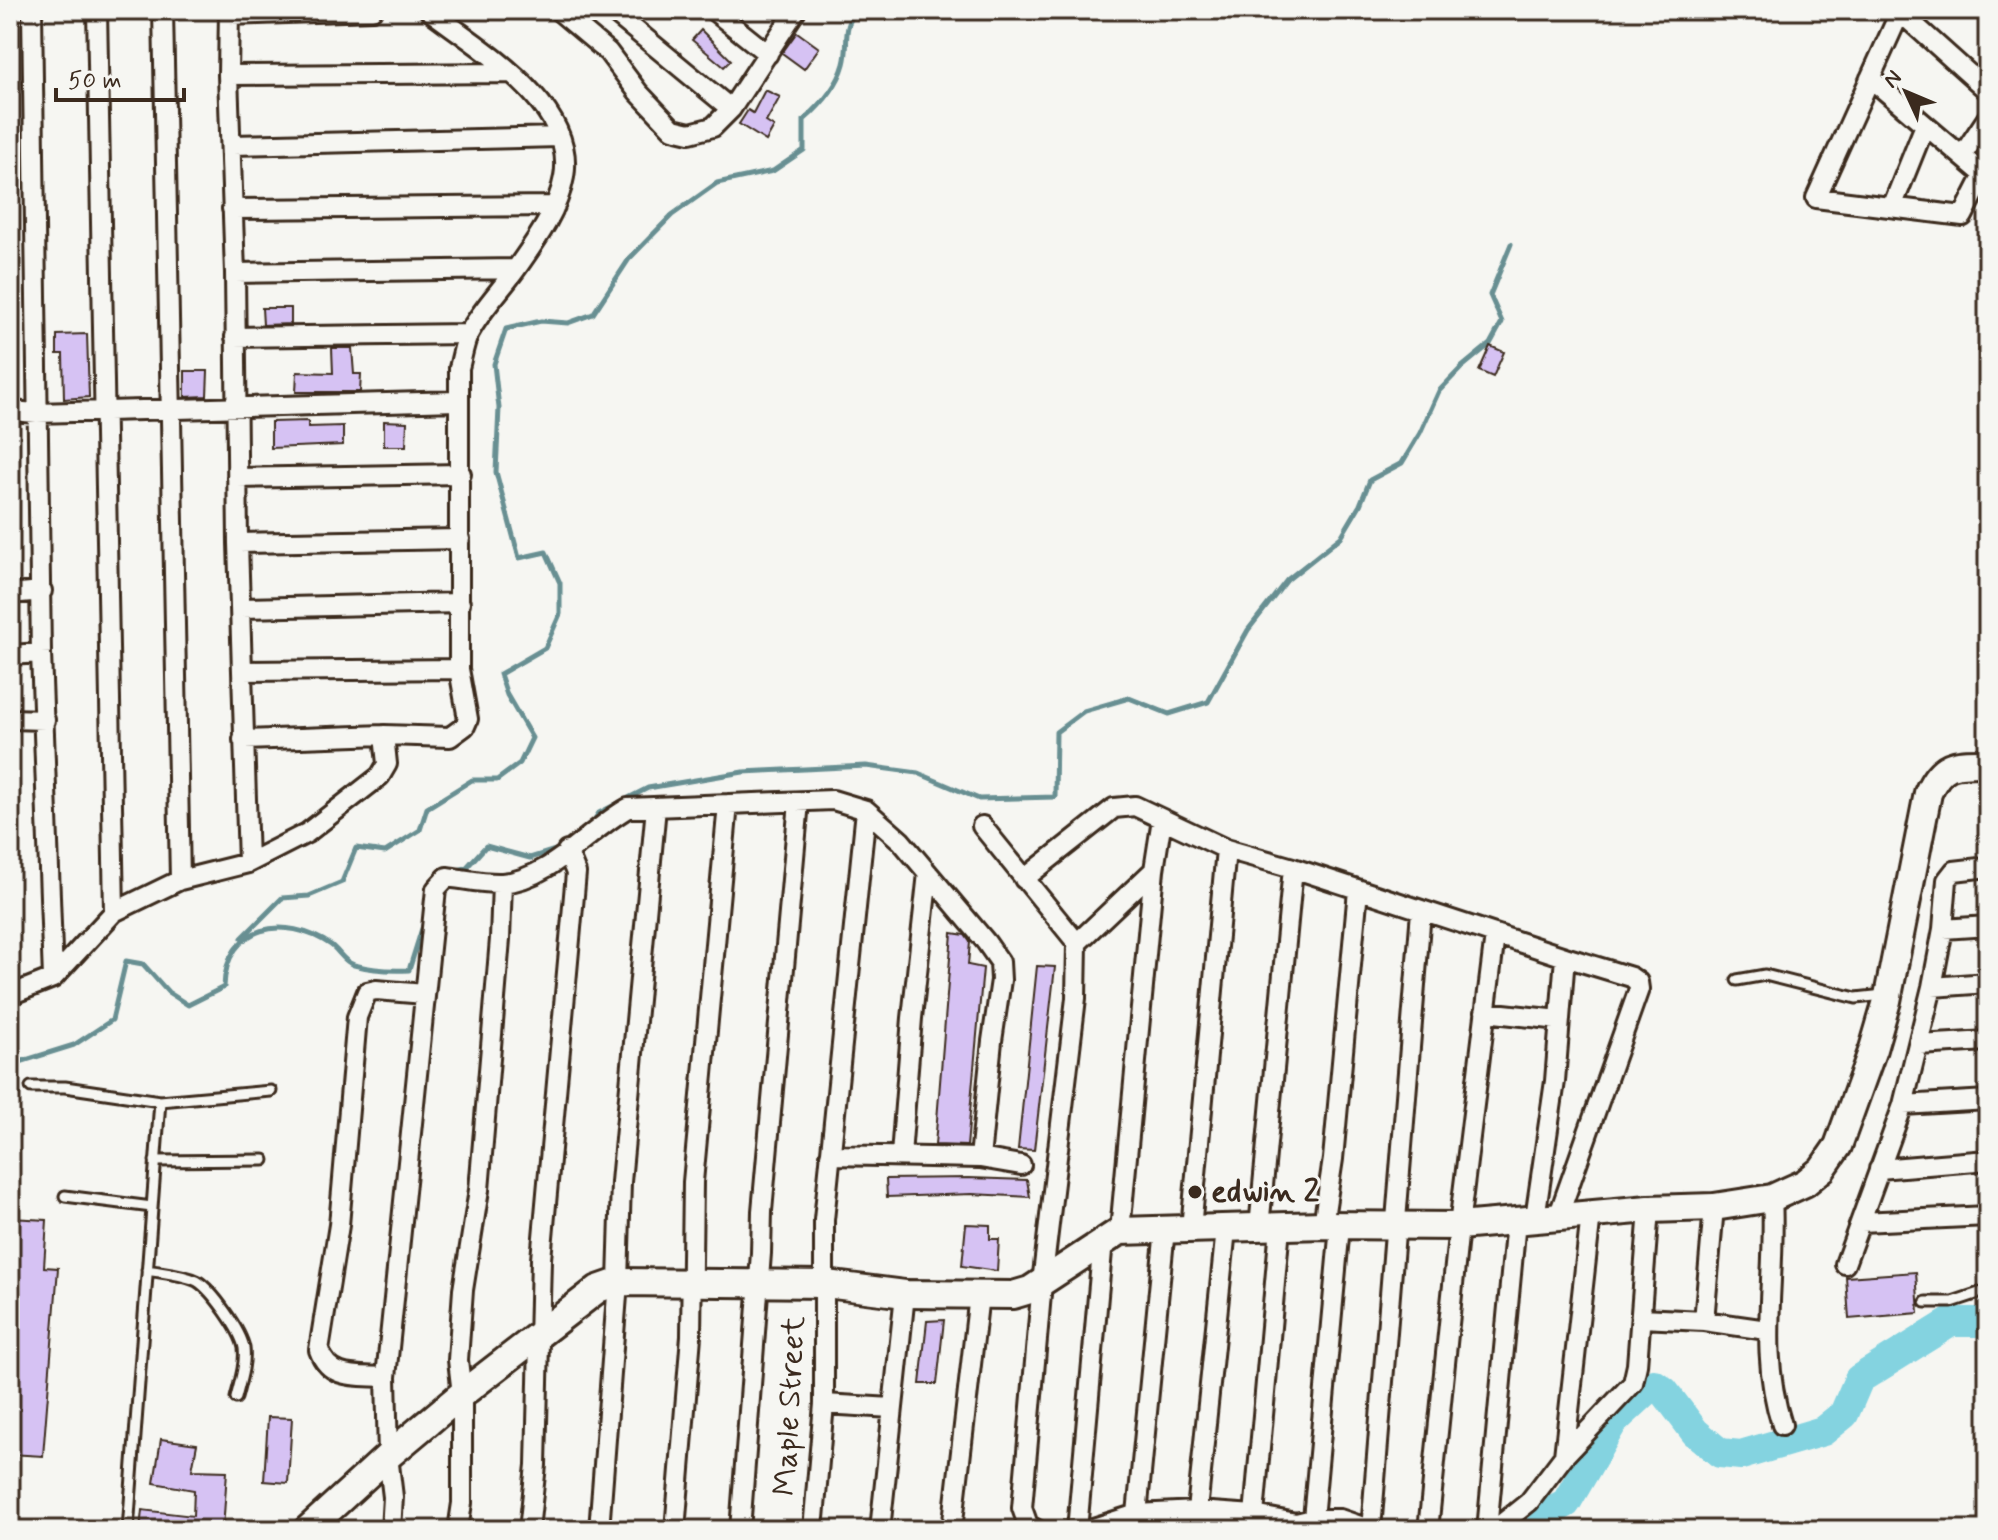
<svg xmlns="http://www.w3.org/2000/svg" width="1998" height="1540" font-family="Mynerve,sans-serif">
<style>
.lines{fill:none;stroke-linecap:round;stroke-linejoin:round}
.stream{stroke:#678f92;stroke-width:5}
.river{stroke:#84d3e0;stroke-width:30}
.building{fill:#d6c2f3;stroke:#3b2a1e;stroke-width:2}
.lane-casing{stroke:#3b2a1e;stroke-width:15}
.street-casing{stroke:#3b2a1e;stroke-width:24}
.secondary-casing{stroke:#3b2a1e;stroke-width:32}
.lane{stroke:#f6f6f2;stroke-width:9}
.street{stroke:#f6f6f2;stroke-width:18}
.secondary{stroke:#f6f6f2;stroke-width:26}
.poi-dot{fill:#3b2a1e;stroke:#f6f6f2;stroke-width:3}
.labels{text-anchor:middle;dominant-baseline:central;stroke-width:6;stroke-linejoin:round;paint-order:stroke}
.poi-label{font-size:32px;font-weight:bold;fill:#3b2a1e;stroke:#f6f6f2;text-anchor:start}
.street-label{font-size:32px;fill:#3b2a1e;stroke:#f6f6f2}
</style>
<rect width="100%" height="100%" fill="#f6f6f2"/>
<filter id="ink" filterUnits="userSpaceOnUse"><feTurbulence type="fractalNoise" baseFrequency=".0125" numOctaves="2"/><feDisplacementMap in="SourceGraphic" scale="16" xChannelSelector="R" yChannelSelector="G"/><feConvolveMatrix kernelMatrix="1 2 1 2 8 2 1 2 1" color-interpolation-filters="sRGB"/></filter>
<g filter="url(#ink)">
<g class="lines">
<path class="stream" d="M591,825L599,813L648,788L743,772L866,766L918,773L979,799L1055,797L1056,732L1084,711L1129,698L1169,714L1208,702L1248,630L1287,580L1341,537L1360,505L1370,480L1402,463L1420,433L1439,391L1462,367L1490,344L1502,322L1490,295L1511,244
M457,870L466,868L486,846L530,858L562,848
M242,938L282,898L309,896L342,882L356,848L385,852L420,830L427,808L472,780H497L520,763L532,738L507,695L500,674L545,648L560,614V583L546,552L519,558L496,472L499,408L494,364L506,329L541,321L568,323L593,314L629,259L672,215L717,183L773,171L804,150V120C821,105 838,86 844,64C850,42 841,29 857,10
M10,1065L74,1045L112,1020L126,961L143,964L168,992L188,1005L224,987C226,924 285,914 331,945C339,951 344,962 354,965C373,970 390,971 409,970L425,919"/>
<path class="river" d="M1147,1530L1184,1526L1192,1530
M1536,1530L1535,1526L1547,1513L1566,1503L1613,1422L1654,1384L1664,1391L1695,1432L1720,1453L1741,1455L1823,1431L1844,1414L1859,1379L1951,1322H1988"/>
</g>
<path class="building" d="M701,30L731,60L724,67L692,40Z
M797,32L819,48L804,69L782,53Z
M765,90L780,97L766,122L774,127L766,141L739,124L748,110L753,113Z
M262,308H291V324L263,325Z
M87,334L89,397L64,399L63,354H57V335Z
M1490,346L1504,352L1493,377L1479,371Z
M332,348H352L354,374H361L360,392H296L297,372L333,373Z
M185,371H208L207,396L185,397Z
M308,421V427L343,426V445L271,448V422Z
M384,421L407,422L406,446H384Z
M952,933L965,935L970,942L968,965L983,968L967,1146L935,1145Z
M1037,966L1055,967L1034,1150L1018,1149Z
M969,1178L1027,1180L1030,1197L972,1194L887,1197L886,1179Z
M10,1218L47,1220L44,1267L58,1268L43,1456L10,1454Z
M966,1224L990,1225V1239H999L997,1271L962,1266Z
M1916,1272L1919,1313L1849,1319L1846,1277Z
M944,1320L937,1384H920L927,1321Z
M268,1417L292,1418L288,1483L264,1481Z
M161,1439L197,1444L192,1470L227,1471L223,1530H140L142,1510L193,1516L194,1490L154,1483Z"/>
<g class="lines">
<g class="lane-casing">
<path id="lane" d="M1737,980L1765,975L1856,998L1884,995
M31,1087H65L160,1101L271,1091
M155,1161L264,1160
M65,1196L152,1207
M147,1270C163,1273 182,1274 197,1281C212,1290 241,1331 244,1348C246,1364 240,1382 236,1398
M1926,1302H1952L1988,1290
M128,1530L160,1101"/>
</g>
<g class="street-casing">
<path id="street" d="M32,10L41,653L53,978
M97,10L114,912
M163,10L180,880
M229,10L228,75L235,273L238,543L248,863
M558,10L608,52L638,92L673,129L690,133L713,127L731,109L796,10
M611,10L731,109
M713,10L768,54
M1900,12L1988,91
M229,15L372,10
M228,75L511,73
M1870,78L1984,175L1963,216L1816,198L1901,10
M232,145L560,137
M1962,156L1988,117
M1892,207L1925,125
M232,209L555,206
M235,273L516,269
M235,337L468,334
M10,411L37,413L457,401
M237,478L461,474
M238,543L460,539
M10,594L42,591
M240,608L460,603
M10,655L41,653
M242,671L459,669
M10,719L45,720
M243,740L384,735L450,737L465,726L468,719L459,669V368C462,357 464,343 469,333C481,310 501,290 516,269C535,242 558,211 564,177C577,104 478,48 429,10
M982,826L1077,943
M1024,879L1114,808L1135,806L1226,849L1293,868L1565,957
M1943,929L1988,926
M1932,987L1988,983
M10,995L53,978L114,912L180,880L248,863L307,833L380,776L387,764L384,735
M1485,1012L1560,1020
M1918,1045L1988,1041
M1903,1105L1988,1100
M830,1155L980,1158L1021,1165
M901,1155L912,1018L928,873
M1879,1169L1988,1160
M1772,1198C1777,1277 1757,1348 1782,1425
M1535,1218L1555,1081L1565,957L1631,977L1638,982L1639,989L1558,1217
M1861,1222L1988,1216
M1323,1225L1333,1159L1358,890
M1259,1228L1293,868
M1191,1229L1226,849
M1120,1231L1154,870
M1845,1264L1903,1105L1932,987L1943,929L1947,880L1954,871L1988,867
M1641,1318L1704,1321L1767,1330
M1704,1321L1714,1207
M386,1377C358,1375 330,1381 319,1350L339,1225L357,1017L367,992L376,990L425,994
M824,1404L892,1408
M1564,1456L1591,1214
M1197,1511L1226,1229
M1137,1514L1165,1229
M1254,1515L1280,1227
M1313,1519L1340,1226
M391,1530L393,1497L388,1456L386,1377L436,889L447,877C464,879 485,884 502,883C551,879 587,831 628,808L833,800L866,810L901,841L986,942L1000,962L1001,980L992,1041L980,1158
M458,1530L462,1503V1394L458,1360L463,1290L479,1190L500,939L502,883
M529,1530L536,1465L541,1259L576,873L567,851
M599,1530L618,1282L621,1182L656,807
M675,1530L691,1336L693,1182L728,804
M740,1530L761,1253L762,1211L799,802
M813,1530L824,1404V1220L866,810
M880,1530L905,1294
M952,1530L979,1295
M1037,1530L1028,1525L1022,1508L1042,1283L1076,998L1077,943L1154,870L1162,819
M1077,1530L1103,1240
M1087,1530L1137,1514L1197,1511L1254,1515L1296,1523L1313,1519H1340L1372,1530
M1371,1530L1421,911
M1428,1530L1459,1226L1495,935
M1487,1530L1516,1221
M1494,1530L1529,1502L1564,1456L1633,1383L1637,1365L1649,1209"/>
</g>
<g class="secondary-casing">
<path id="secondary" d="M307,1530L388,1456L462,1394L598,1289L618,1282L826,1284L905,1294L1013,1295L1030,1290L1120,1231L1323,1225L1459,1226L1649,1209L1714,1207L1772,1198L1805,1183L1822,1169L1838,1146L1873,1049L1887,1001L1928,793C1942,761 1956,763 1988,763"/>
</g>
<use href="#lane" class="lane"/>
<use href="#street" class="street"/>
<use href="#secondary" class="secondary"/>
</g>
</g>
<circle class="poi-dot" cx="1195" cy="1192" r="8"/>
<g class="labels">
<g class="poi-label">
<text x="1211" y="1192">edwin 2</text>
</g>
<g class="street-label">
<text transform="translate(790 1406) rotate(-87)">Maple Street</text>
</g>
</g>
<rect width="1998" height="1540" fill="none" stroke="#f6f6f2" stroke-width="40"/>
<rect x="20" y="20" width="1958" height="1500" fill="none" stroke="#3b2a1e" stroke-width="3" filter="url(#ink)"/>
<g transform="translate(1906 92) rotate(314)" stroke="#f6f6f2" stroke-width="6" paint-order="stroke">
<path d="M0-6L14 30L0 20L-14 30Z" fill="#3b2a1e"/>
<text y="-12" font-size="22" font-weight="bold" text-anchor="middle" fill="#3b2a1e">N</text>
</g>
<path d="M56 88v12h128v-12" fill="none" stroke="#3b2a1e" stroke-width="4"/>
<text x="68" y="88" font-size="24" fill="#3b2a1e" stroke="#f6f6f2" stroke-width="6" paint-order="stroke">50 m</text>
</svg>
